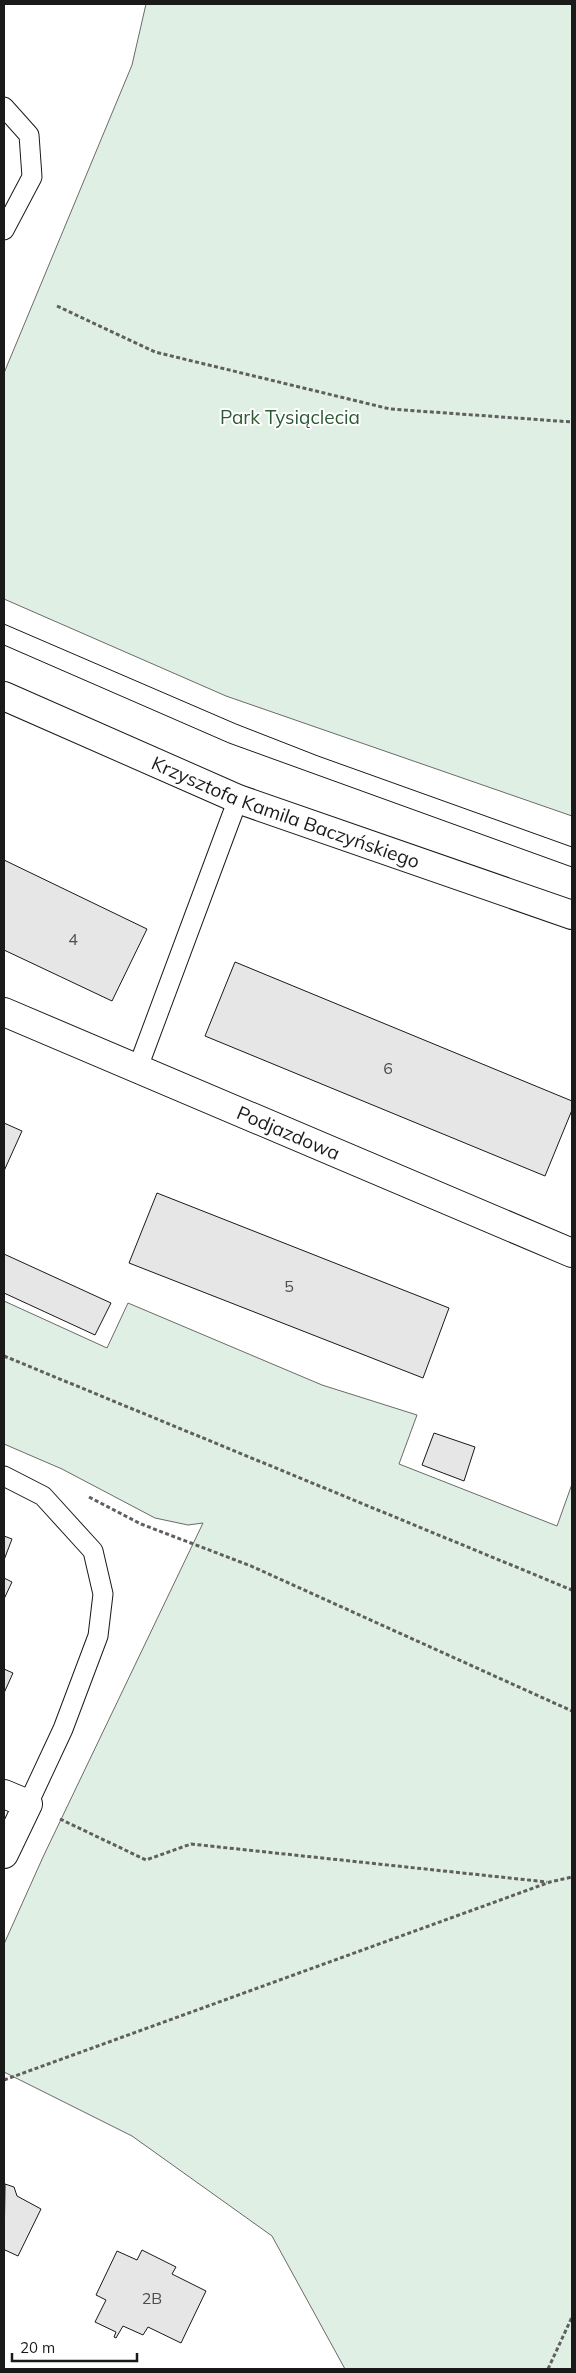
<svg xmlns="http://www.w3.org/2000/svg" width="576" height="2373" font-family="Mulish,sans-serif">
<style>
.green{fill:#e0efe3;stroke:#6a6a6a}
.building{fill:#e6e6e6;stroke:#1a1a1a}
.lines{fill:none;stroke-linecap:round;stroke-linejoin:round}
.service-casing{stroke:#1a1a1a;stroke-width:21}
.minor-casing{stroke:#1a1a1a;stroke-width:30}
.tertiary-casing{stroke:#1a1a1a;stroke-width:30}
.path{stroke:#5f5f5f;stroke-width:3;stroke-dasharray:4 2.5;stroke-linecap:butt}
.service{stroke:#fff;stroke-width:19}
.minor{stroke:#fff;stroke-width:28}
.tertiary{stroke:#fff;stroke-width:28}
.tram{stroke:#1a1a1a;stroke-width:1}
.labels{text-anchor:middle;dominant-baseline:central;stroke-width:4;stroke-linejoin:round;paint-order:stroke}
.number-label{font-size:16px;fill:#4d4d4d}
.park-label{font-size:19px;fill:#2b5a34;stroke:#fff}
.street-label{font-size:19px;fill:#1a1a1a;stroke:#fff}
</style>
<rect width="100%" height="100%" fill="#fff"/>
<path class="green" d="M146,4H572V816L226,696L4,599V373L132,65Z
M4,1301L107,1348L128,1303L322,1385L417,1415L399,1464L557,1526L572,1484V2369H345L272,2236L132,2136L4,2072V1944L43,1857L203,1523L188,1525L155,1518L62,1469L4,1444Z"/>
<path class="building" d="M4,860L147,929L112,1001L4,950Z
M235,962L572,1101V1110L545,1176L205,1036Z
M4,1123L22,1131L4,1171Z
M157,1193L449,1308L423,1378L129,1263Z
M4,1254L111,1303L95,1335L4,1293Z
M434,1433L475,1447L464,1481L422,1465Z
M4,1536L12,1539L4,1560Z
M4,1578L12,1582L4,1599Z
M4,1669L13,1673L4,1693Z
M5,2184L14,2187L17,2196L41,2209L18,2256L5,2250L4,2252Z
M142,2250L176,2267L172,2274L206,2291L181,2343L148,2327L143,2335L123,2326L116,2338L114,2337L116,2332L95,2322L106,2300L96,2295L117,2251L137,2260Z"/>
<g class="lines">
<g class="service-casing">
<path id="service" d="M4,107L29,135L32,177L4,230
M137,1070L238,799
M4,1476L43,1496L93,1551L103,1594L98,1636L63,1729L28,1804"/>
</g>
<g class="minor-casing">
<g id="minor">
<path id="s1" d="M4,1012L572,1253"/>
<path d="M4,1794L28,1804L4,1854"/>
</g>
</g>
<g class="tertiary-casing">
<g id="tertiary">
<path id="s2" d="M4,696L238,799L572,915"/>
</g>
</g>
<path class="path" d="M57,306L155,352L390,409L572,422
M4,1356L572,1590
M89,1497L141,1524L251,1566L572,1711
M60,1819L146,1860L191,1844L547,1882
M4,2080L550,1882L572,1877
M548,2369L572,2317"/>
<use href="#service" class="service"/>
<use href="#minor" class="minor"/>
<use href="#tertiary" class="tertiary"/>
<path class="tram" d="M4,624L236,724L318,756L572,847
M4,645L229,743L572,867"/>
</g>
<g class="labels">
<g class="number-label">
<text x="73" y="939">4</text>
<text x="388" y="1068">6</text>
<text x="289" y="1286">5</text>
<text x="152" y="2298">2B</text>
</g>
<g class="park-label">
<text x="290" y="417">Park Tysiąclecia</text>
</g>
<g class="street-label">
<text stroke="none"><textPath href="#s2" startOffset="305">Krzysztofa Kamila Baczyńskiego</textPath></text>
<text stroke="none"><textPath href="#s1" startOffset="309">Podjazdowa</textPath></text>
</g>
</g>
<rect width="576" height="2373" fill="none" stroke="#1a1a1a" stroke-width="10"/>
<path d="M12 2353v8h125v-8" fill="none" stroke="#1a1a1a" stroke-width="2.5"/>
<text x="20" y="2353" font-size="15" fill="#1a1a1a" stroke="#ffffff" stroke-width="4" paint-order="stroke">20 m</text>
</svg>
